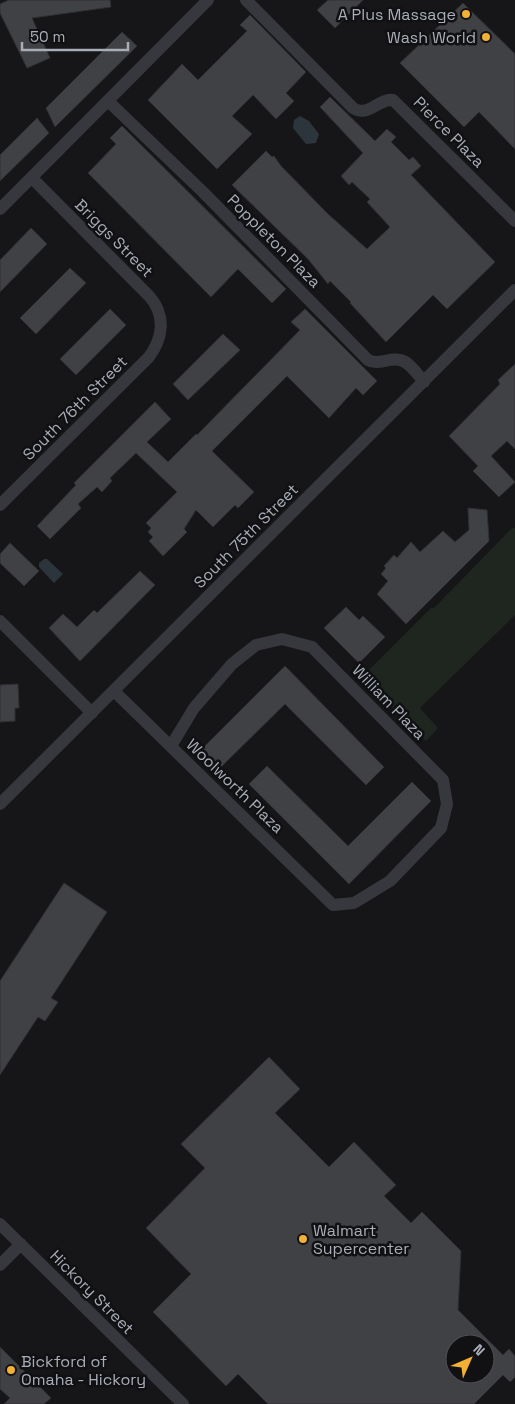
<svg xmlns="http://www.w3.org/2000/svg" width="515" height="1404" font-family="'Space Grotesk',sans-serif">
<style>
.green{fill:#1e261f}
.water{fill:#2c353c}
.building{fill:#404145;stroke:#303034;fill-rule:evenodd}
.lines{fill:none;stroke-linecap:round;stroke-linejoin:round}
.minor{stroke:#37383d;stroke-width:12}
.poi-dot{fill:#f2b134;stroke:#111113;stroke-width:2}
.labels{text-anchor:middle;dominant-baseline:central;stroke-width:5;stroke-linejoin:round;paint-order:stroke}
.poi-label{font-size:16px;fill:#a8adb8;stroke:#111113;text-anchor:end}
.street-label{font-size:16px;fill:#a8adb8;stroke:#111113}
</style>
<rect width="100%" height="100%" fill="#161618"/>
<path class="green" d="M513,527L515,529V615L420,708L438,728L426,741L362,677L431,608H434Z"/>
<path class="water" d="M300,116L309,121L319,134L316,143L306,144L293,128L294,120Z
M44,559H47L63,574L54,583L39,567V563Z"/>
<path class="building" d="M9,0H110L111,7L32,18L50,58L27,68L0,13V4Z
M328,0H363L335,28L317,10Z
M463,3L515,54V149L479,112L464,127L400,63Z
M250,15L306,72L286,93L294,101L276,119L253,95L232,116L252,134L217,169L148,100L182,64L198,80L247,31L240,25Z
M122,32L137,46L55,127L46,108Z
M330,97L375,141L387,129L396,137L391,142L409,160L413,157L421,166L411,175L495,262L447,309L433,295L386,342L350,303L351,302L330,281L328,284L308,259L232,185L266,151L272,157L274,156L281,166L328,214L367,249L390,227L367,202L370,199L352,182L349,185L341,176L363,153L320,107Z
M37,118L49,133L0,181V155Z
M122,126L286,289L272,303L238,269L211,297L88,173L116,144L110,138Z
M31,228L47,244L0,292V260Z
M70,268L86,283L36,334L20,318Z
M110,309L126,325L76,375L60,359Z
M305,309L377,381L363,395L356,388L329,418L287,376L212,451L254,492L238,508L235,505L213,527L196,510L184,529L187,532L163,556L149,541L153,537L148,532L151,528L146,523L177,492L136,453L110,478L112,481L102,492L97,487L78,504L81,508L50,539L37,526L76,485L74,483L155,402L171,419L147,442L168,462L196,434L197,435L300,330L291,322Z
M223,334L240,350L188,400L173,384Z
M515,364V449L507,441L491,456L515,482L499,497L473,471L478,466L449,436L500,384L498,380Z
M468,508L487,510L489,541L406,624L377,594L388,581L381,574L386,568L384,566L394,555L397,558L411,542L420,552L443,531L455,542L469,530Z
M10,543L39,571L24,586L0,563V554Z
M140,571L155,585L80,661L49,628L63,614L77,627L94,610L97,613Z
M346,607L359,620L363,616L385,637L359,663L324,628Z
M285,666L384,767L366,785L285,704L221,767L202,749Z
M18,684L19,708H15V721L0,722V685Z
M267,766L348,846L412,782L431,801L349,884L249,784Z
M64,883L107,912L51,998L58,1002L45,1021L38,1017L0,1075V981Z
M269,1057L300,1089L275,1113L329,1167L354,1142L396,1185L384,1196L411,1223L422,1212L461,1251L458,1310L503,1355L509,1349L515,1356V1377L510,1382L503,1375L474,1404H268L238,1374L226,1386L153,1312L191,1274L146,1228L205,1168L181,1144ZM455,1344H485V1374H455Z
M0,1347L51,1398L44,1404H4L10,1398L0,1389Z"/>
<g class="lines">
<path class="minor" d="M246,0L353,108C369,118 378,98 393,100L515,221
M108,101L203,192L368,360C378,366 389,357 400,360C410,362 417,374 424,382
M0,209L208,0
M0,505L149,357C163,338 166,316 150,297L32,178
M0,621L92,713
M114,691L333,905L354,903L390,881L441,828L447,804L443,780L312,647L282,639L256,645L232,664L194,708L171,746
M0,804L515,290
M0,1224L183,1404
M0,1265L21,1244"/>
</g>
<g class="poi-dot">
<circle cx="466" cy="14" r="5"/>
<circle cx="486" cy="37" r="5"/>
<circle cx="303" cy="1239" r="5"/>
<circle cx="11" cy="1370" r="5"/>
</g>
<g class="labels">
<g class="poi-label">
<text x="456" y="14">A Plus Massage</text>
<text x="476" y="37">Wash World</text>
<text x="313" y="1230" text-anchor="start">Walmart<tspan x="313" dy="18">Supercenter</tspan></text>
<text x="21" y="1361" text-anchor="start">Bickford of<tspan x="21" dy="18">Omaha - Hickory</tspan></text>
</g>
<g class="street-label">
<text transform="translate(449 132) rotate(45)">Pierce Plaza</text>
<text transform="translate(114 238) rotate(45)">Briggs Street</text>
<text transform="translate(274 241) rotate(45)">Poppleton Plaza</text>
<text transform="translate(75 408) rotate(-45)">South 76th Street</text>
<text transform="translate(246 536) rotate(-45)">South 75th Street</text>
<text transform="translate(389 702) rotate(46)">William Plaza</text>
<text transform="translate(235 786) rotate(44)">Woolworth Plaza</text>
<text transform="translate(92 1292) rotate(45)">Hickory Street</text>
</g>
</g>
<g transform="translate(470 1359) rotate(45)"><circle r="24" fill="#111113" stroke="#4d4f55"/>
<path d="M0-4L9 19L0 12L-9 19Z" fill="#f2b134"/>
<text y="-8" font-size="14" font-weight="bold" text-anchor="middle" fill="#a8adb8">N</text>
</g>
<path d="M22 42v8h106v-8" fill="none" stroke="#a8adb8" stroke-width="2.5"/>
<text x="30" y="42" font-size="15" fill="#a8adb8" stroke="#111113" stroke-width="4" paint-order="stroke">50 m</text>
</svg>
